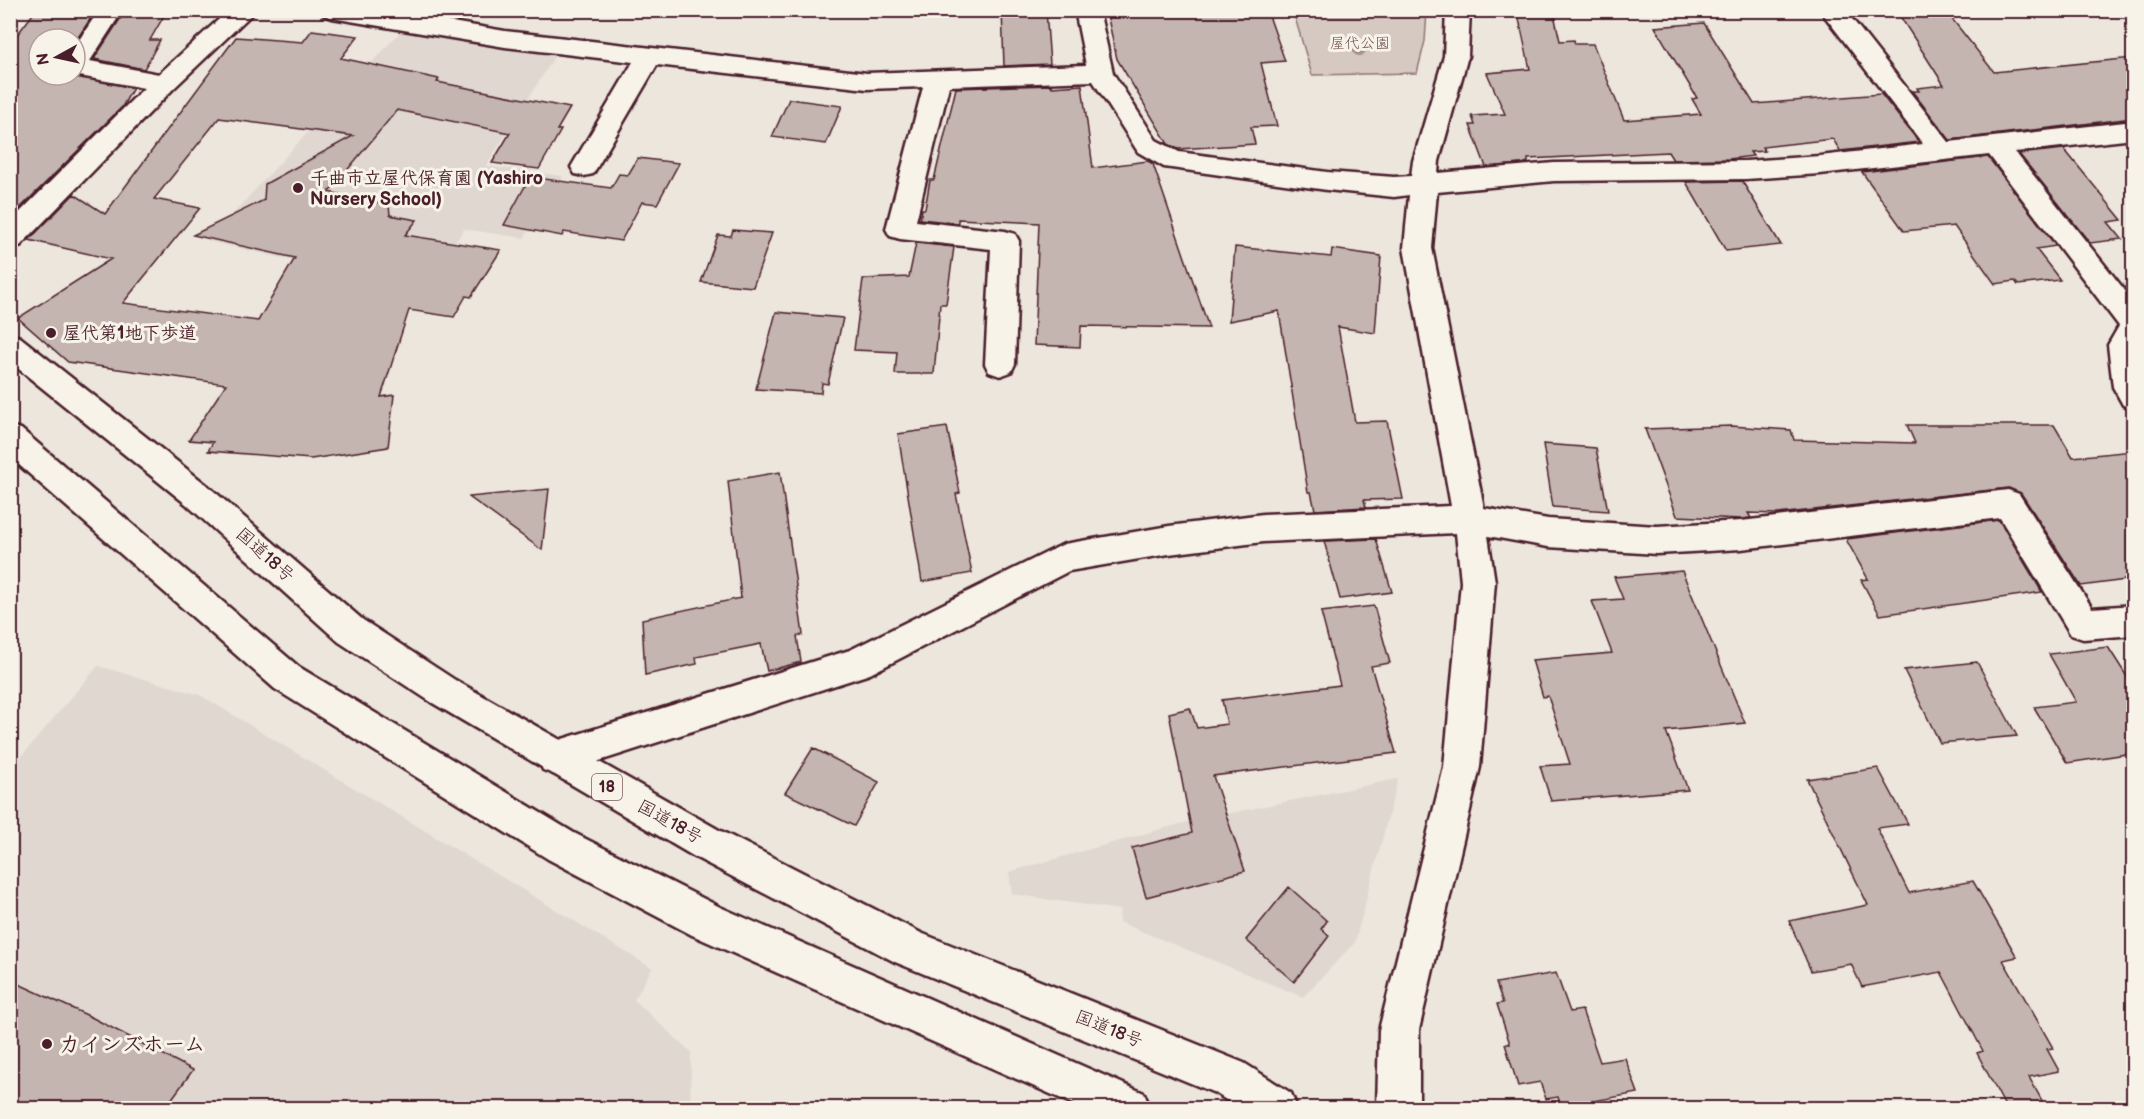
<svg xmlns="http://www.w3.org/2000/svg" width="2144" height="1119" font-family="'Balsamiq Sans','Klee One',sans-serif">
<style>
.built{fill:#e0d7d0}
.green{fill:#d5c9c2;stroke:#907476;stroke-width:1.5}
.building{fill:#c4b5b0;stroke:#4a1f2b;stroke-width:1.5;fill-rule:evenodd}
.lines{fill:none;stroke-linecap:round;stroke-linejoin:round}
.minor-casing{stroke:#4a1f2b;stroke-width:5}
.highway-casing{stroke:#4a1f2b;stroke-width:5}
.minor{fill:#f7f3e8;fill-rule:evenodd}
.highway{fill:#f7f3e8;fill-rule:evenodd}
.tree{fill:#a69090}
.poi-dot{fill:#4a1f2b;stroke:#f7f3e8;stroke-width:2}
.labels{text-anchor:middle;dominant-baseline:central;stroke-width:6;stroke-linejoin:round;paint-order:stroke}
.far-park-label{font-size:15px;fill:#6d4a51;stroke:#f7f3e8}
.shield{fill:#f7f3e8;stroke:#7e5f64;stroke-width:1.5}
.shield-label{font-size:16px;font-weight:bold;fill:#4a1f2b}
.poi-label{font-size:18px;font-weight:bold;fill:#4a1f2b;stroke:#f7f3e8;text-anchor:start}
.street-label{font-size:18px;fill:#4a1f2b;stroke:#f7f3e8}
.near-poi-label{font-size:21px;font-weight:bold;fill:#4a1f2b;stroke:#f7f3e8;text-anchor:start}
</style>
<rect width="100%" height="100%" fill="#ece6dd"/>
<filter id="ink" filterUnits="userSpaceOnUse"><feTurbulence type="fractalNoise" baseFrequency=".0167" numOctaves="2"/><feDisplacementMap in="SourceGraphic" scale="12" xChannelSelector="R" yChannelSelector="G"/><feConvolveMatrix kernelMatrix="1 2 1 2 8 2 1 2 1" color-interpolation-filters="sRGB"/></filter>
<g filter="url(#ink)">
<path class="built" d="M401,31L556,54L486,166L563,176L524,238L464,229L408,312L370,278L208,241Z
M98,666L200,695L652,968L634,1000L691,1052L690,1108H11L10,770Z
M1398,779L1355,942L1303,997L1119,922L1120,910L1012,894L1009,872L1187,822Z"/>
<path class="green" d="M1293,11H1427L1425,41L1417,73L1312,75Z"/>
<path class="building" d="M36,10L95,12L75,42V39H39V75H72L133,88L122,107L10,218V44Z
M1002,10H1046L1050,64L1004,66Z
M1191,10H1267L1285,61L1261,63L1277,126L1251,127L1255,144L1178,149L1168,144L1117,59L1107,14Z
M1517,10H1553L1560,41L1574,40L1575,44H1593L1624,120L1701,114L1692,99L1697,98L1655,27L1704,23L1754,104L1881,94L1919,142L1840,151L1833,139L1762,147L1765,151L1750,152L1753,156L1729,159L1673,160L1668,152L1528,159V162L1522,164L1486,167L1470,125H1475L1472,116L1505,114L1487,73L1530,69Z
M1896,10H1945L1994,72L2133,58V118L1950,140L1912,91H1919L1917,88L1944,85Z
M124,13L165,14L150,40H160L144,69L94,59Z
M312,30L358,36L341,58L439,79L437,82L570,108L557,130H561L539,169L492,163L510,133L397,110L329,192L389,205L390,215L417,220L405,235L501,250L471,297L466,296L454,317L409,310L381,397L394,395L388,447L311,459L208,451L213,442L189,440L226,384L68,362L18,318L111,259L29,240L74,194L105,214L236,37L303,42ZM219,118L353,136L265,184L264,200L193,235L295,258L258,321L123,303L200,208L154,199Z
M1052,85V87L1082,85L1093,168L1148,161L1153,164L1209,328L1081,326L1080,347L1034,345L1039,223L958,219V223L920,219L922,209H925L930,180H934L956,88Z
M789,99L842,106L826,144L772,137Z
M2064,149L2122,220L2108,222L2122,239L2090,243L2019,154Z
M1988,157L2056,246L2036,249L2060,280L2018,285L2015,281L1995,284L1954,226L1904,231L1862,172Z
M638,158L679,163L657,204L642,202L621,241L564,232L562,236L504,225L530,177L611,188L619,174L628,175Z
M1742,181L1781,245L1726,251L1686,182Z
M733,230L772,233L753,287L701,282L718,235L731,236Z
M916,243L954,247L946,304H940L934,374H895L897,352L854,350L863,279L909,277Z
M1235,247L1331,257L1332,249L1381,256L1375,333L1338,327L1355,422L1387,421L1403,499L1364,500L1366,507L1315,510L1311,492H1308L1279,311L1229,321Z
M776,312L843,318L828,384L822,383L821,393L756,389Z
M1907,425H2054L2073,457L2133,451V579L2081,586L2021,493L2009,488L1778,514L1748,513L1751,518L1741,519L1677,516L1645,429L1731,426L1791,430L1794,440L1915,443Z
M947,427L960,493L956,494L972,573L922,582L898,434Z
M1543,444L1596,448L1608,511L1553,507Z
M780,472L803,635L797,636L801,662L767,671L761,644L696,657L697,664L645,675L642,619L741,598L728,481Z
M549,489L542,550L469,497Z
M1999,520L2042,592L1880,615L1861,580L1868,579L1847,541V539Z
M1376,539L1392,592L1340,599L1324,541Z
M1682,571L1745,723L1666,731L1688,790L1551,801L1540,766L1570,764L1548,696L1543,697L1532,660L1612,653L1592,601L1623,599L1614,577Z
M1374,606L1390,663L1371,666L1396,753L1213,776L1245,871L1146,897L1132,848L1192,833L1169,713L1190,708L1197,728L1227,724L1222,700L1340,685L1321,612Z
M2108,647L2133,686V753L2067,763L2034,707L2076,702L2049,654Z
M1977,662L2017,736L1940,743L1904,670Z
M813,748L879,782L854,826L785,793Z
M1878,768L1908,824L1877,828L1909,893L1973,881L2017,957L2003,960L2053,1048L2047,1049L2059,1071L2029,1077L2046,1108H2006L1977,1053L1983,1051L1941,972L1862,987L1851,964L1811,971L1789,921L1868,905L1807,779Z
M1289,887L1327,921L1321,929L1329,936L1294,982L1246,940Z
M1556,973L1570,1012L1582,1010L1600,1062L1625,1058L1638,1093L1561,1107L1558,1097L1546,1099L1540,1082L1518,1086L1505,1044H1510L1497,1004L1503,1003L1496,983Z
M10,980L91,1017L193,1070L165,1108H10Z"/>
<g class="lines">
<g class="minor-casing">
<path id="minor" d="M99,10H123L90,61L159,74L229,10H256L173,89L20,246L10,249V222L144,88L74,75L75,46Z
M320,10H381L505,31L867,73L1086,65L1075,10H1099L1113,73L1156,140L1179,152L1327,172L1394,177L1411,176L1413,161L1444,56L1446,10H1470L1468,56L1439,161L1438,173L1554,163L1746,161L1820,156L1923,144L1820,10H1845L1949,142L2134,121V139L2015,152L2134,302V408L2123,405L2113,387L2108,345L2119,326L1989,155L1820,174L1746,179L1554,181L1437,192L1432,248L1484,508L1548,519L1657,526L1741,521L2008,490L2019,494L2092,608L2134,605V635L2083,639L2071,635L2000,518L1741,549L1657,554L1548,547L1488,536L1495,582L1480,767L1419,1030V1108H1377L1379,1030L1444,767L1461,582L1456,533L1263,542L1169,554L1069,571L870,674L556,775L543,770L538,758L543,746L556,741L850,650L1064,544L1169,526L1263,514L1451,506L1404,248L1409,195L1394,197L1327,190L1164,167L1138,152L1093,81L949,86L916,221L1005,231L1015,234L1019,241L1015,364L1011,372L1000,376L989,372L985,364L991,249L900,239L890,236L886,229L923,87L867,89L657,65L593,174L584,176L575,174L571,167L633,62L505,47L332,18L324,15Z"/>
</g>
<g class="highway-casing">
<path id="highway" d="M10,334L20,337L208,486L363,620L455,680L719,830L921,933L1244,1063L1291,1093L1297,1108H1239L1215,1093L895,962L693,856L431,702L339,642L186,504L10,362Z
M10,426L21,429L299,667L574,833L720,907L1144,1093L1150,1108H1082L692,935L548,859L275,689L10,457Z"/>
</g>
<use href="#minor" class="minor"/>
<use href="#highway" class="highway"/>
</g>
<circle class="tree" cx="1359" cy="49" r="7"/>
</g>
<g class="poi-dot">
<circle cx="298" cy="188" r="6"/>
<circle cx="51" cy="333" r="6"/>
<circle cx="47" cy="1044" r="6"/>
</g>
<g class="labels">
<g class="far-park-label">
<text x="1360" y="43">屋代公園</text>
</g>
<rect class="shield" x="592" y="774" width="30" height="26" rx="4.5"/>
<g class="shield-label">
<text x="607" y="787">18</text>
</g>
<g class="poi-label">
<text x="310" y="178">千曲市立屋代保育園 (Yashiro<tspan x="310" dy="21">Nursery School)</tspan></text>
<text x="63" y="333">屋代第1地下歩道</text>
</g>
<g class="street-label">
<text transform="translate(265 555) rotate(42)">国道18号</text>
<text transform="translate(670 822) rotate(29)">国道18号</text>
<text transform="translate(1109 1029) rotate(22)">国道18号</text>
</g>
<g class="near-poi-label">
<text x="59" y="1044">カインズホーム</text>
</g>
</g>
<rect width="2144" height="1119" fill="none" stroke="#f7f3e8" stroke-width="36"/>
<rect x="18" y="18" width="2108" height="1083" fill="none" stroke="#4a1f2b" stroke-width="2" filter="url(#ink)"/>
<g transform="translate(57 57) rotate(262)"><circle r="28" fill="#f7f3e8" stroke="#b29e9c" stroke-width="1.5"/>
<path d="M0-4.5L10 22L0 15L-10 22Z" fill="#4a1f2b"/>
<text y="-9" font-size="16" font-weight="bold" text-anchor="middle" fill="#4a1f2b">N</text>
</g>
</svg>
